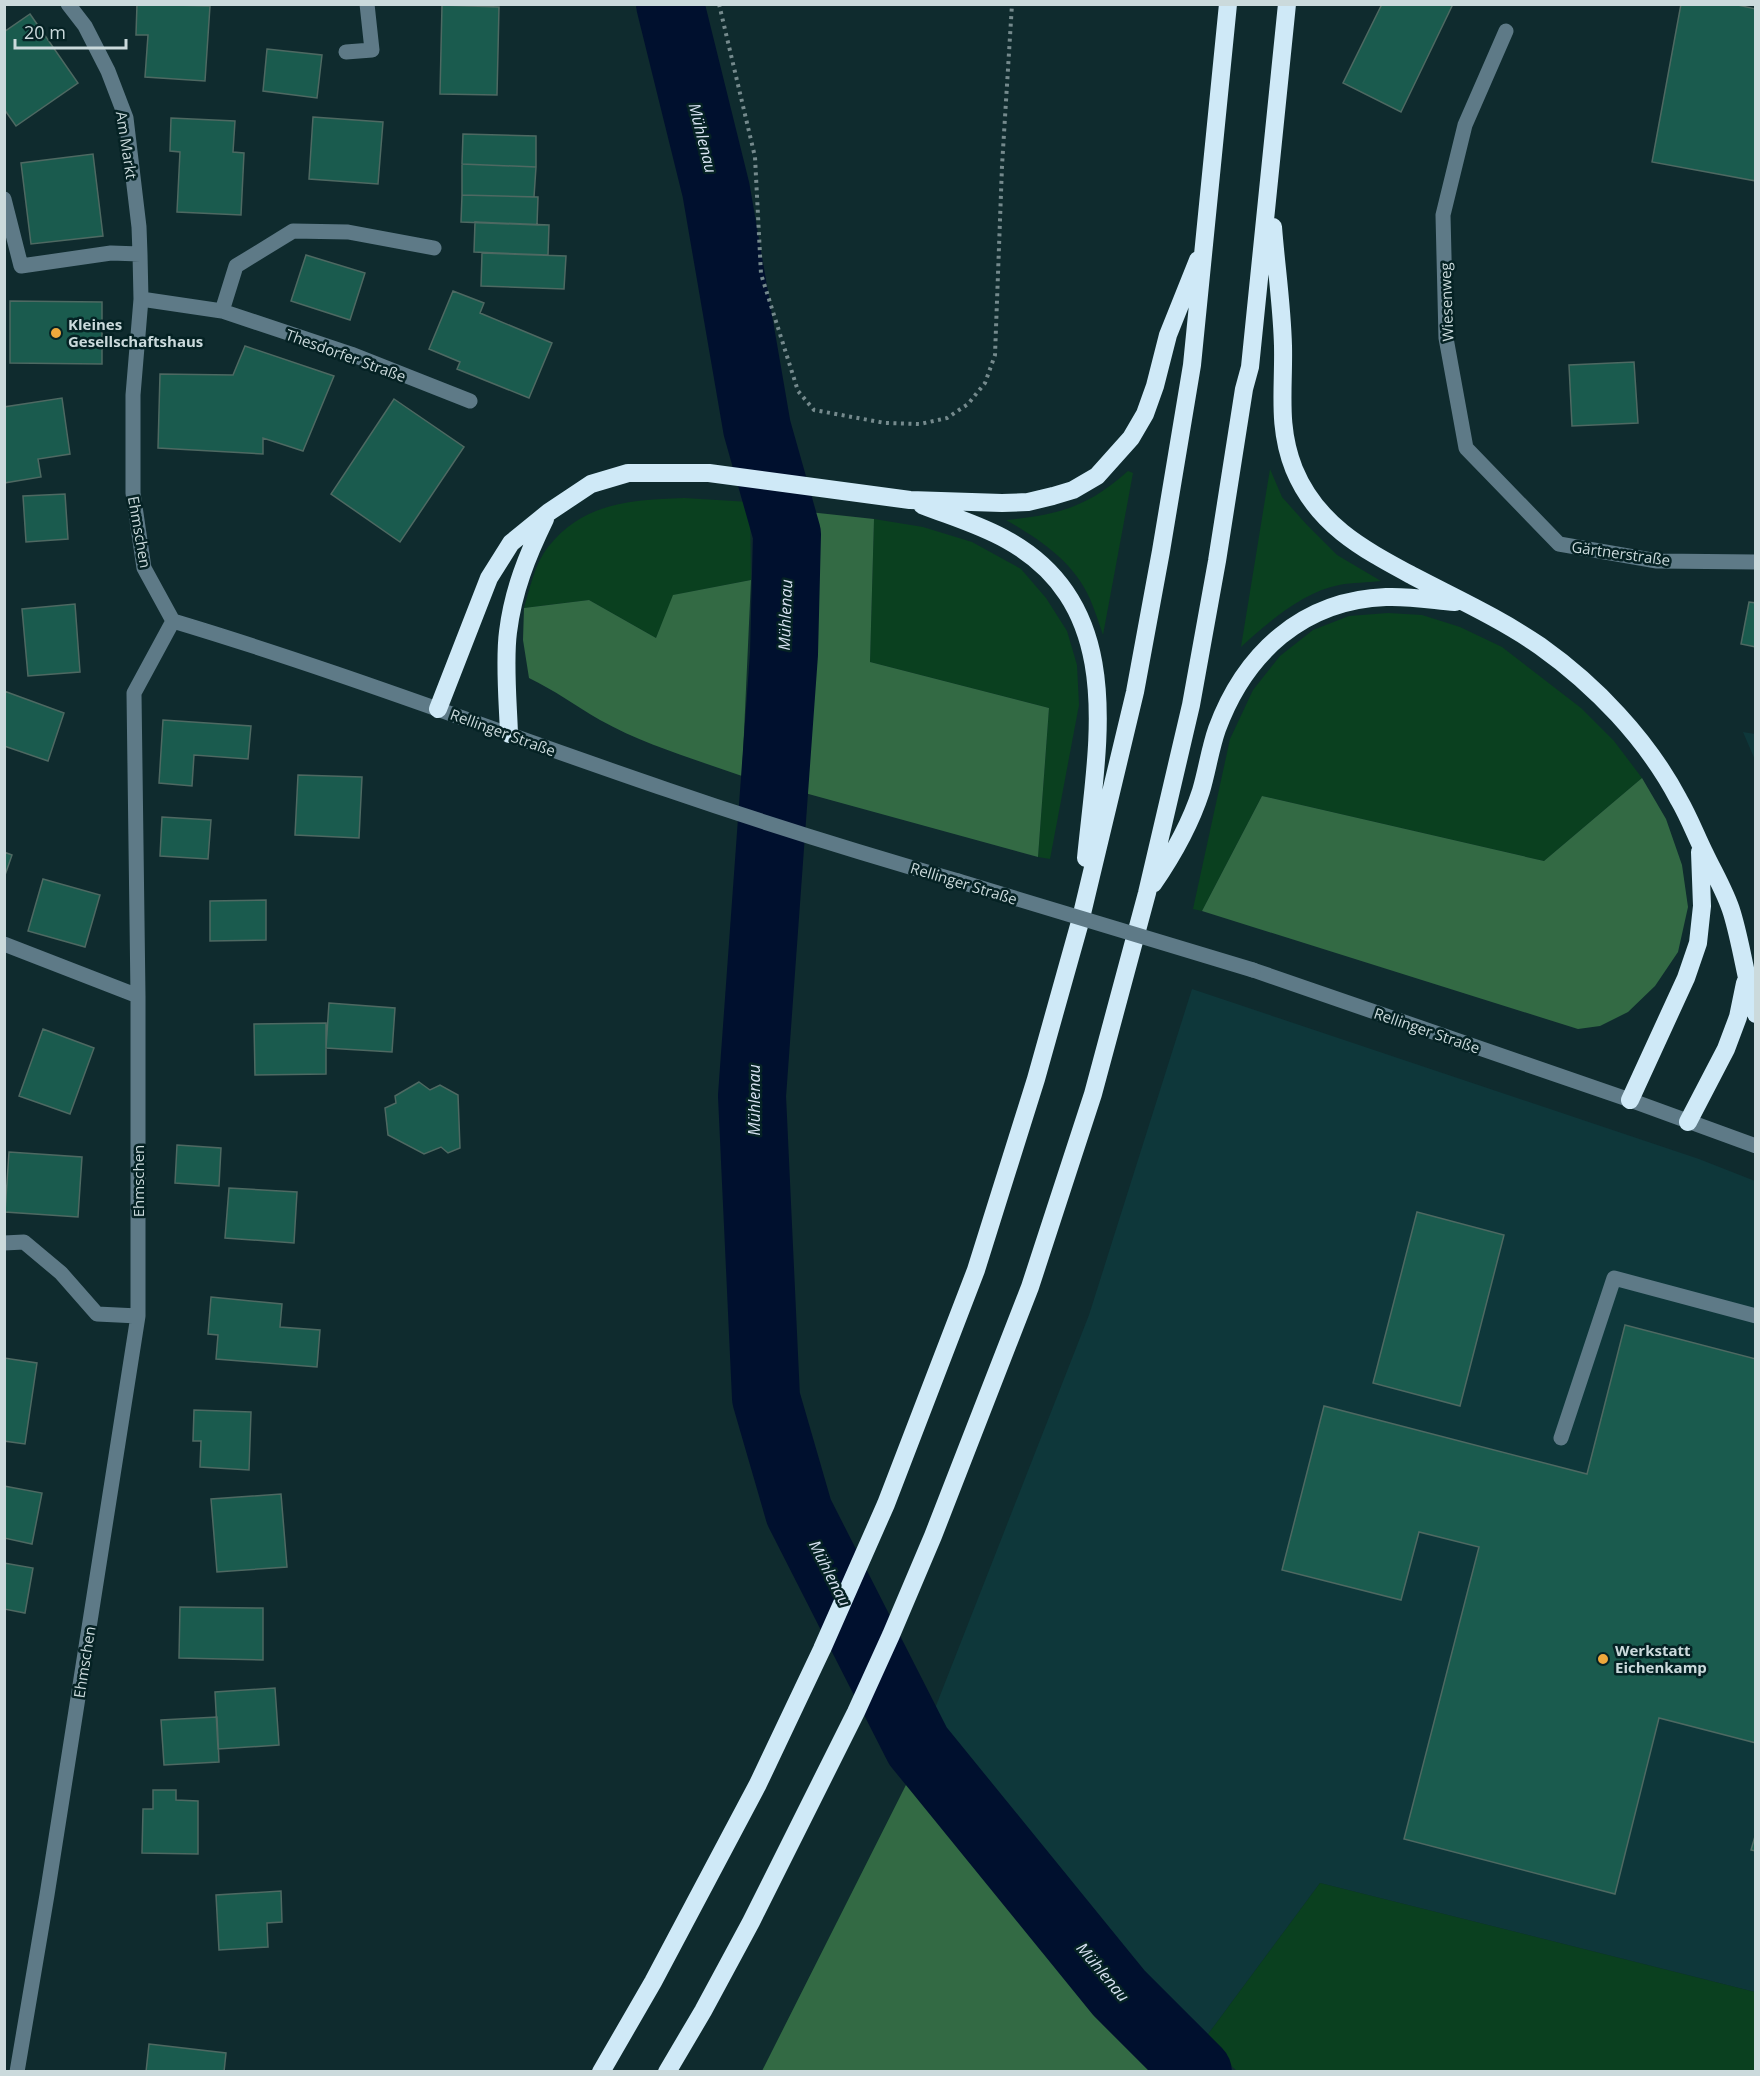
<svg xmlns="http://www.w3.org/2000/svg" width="1760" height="2076" font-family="'Open Sans',sans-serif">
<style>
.built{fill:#0e373a}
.green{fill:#0a401f}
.forest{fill:#336a44}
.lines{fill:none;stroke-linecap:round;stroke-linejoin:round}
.river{stroke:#00102e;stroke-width:68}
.building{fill:#1a5b4e;stroke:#4e6962;stroke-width:1.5}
.path{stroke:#758a8d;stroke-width:4;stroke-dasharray:3 4.5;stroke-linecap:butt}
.minor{stroke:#5e7a87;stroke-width:15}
.highway{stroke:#cfe9f7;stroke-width:18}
.minor-bridge{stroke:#5e7a87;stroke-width:15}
.poi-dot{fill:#eda83c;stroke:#052224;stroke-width:2}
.labels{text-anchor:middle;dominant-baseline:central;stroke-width:5;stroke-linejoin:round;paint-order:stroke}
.street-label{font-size:15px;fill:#cbdadc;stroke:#052224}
.poi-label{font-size:15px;font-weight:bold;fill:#cbdadc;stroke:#052224;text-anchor:start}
.water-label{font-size:16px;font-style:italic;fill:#d8e3f2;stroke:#052224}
</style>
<rect width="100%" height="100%" fill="#0f2b2e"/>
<path class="built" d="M1743,732L1755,734V760Z
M1192,989L1699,1159L1755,1181V1992L1320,1883L1203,2041L932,1716L1089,1315Z"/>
<path class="green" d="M1270,469L1282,497L1307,525L1337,555L1381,581C1367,583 1353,582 1339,585C1303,592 1267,623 1241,647Z
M1128,471L1133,473L1103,635C1099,623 1095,611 1090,599C1074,562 1039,539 1006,520C1058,515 1088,507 1128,471Z
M684,498L750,502L751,580L674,595L656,638L589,600L524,608C530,588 535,563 548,547C584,502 631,500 684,498Z
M874,519L923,527L972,542L1021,569L1046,598L1067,631L1077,665L1079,705L1050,859L1038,857L1049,708L870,662Z
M1388,613L1422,615L1460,627L1502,647L1581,708L1614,741L1642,778L1544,861L1262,796L1202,911L1193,909L1230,739L1253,690L1280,656L1313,630L1349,616Z
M1320,1883L1755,1992V2071H1237L1203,2041Z"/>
<path class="forest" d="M809,512L874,519L870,662L1049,708L1038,857L783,787Z
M751,580L742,776C694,759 645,745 600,720C576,706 554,690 529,678L523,640L524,608L589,600L656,638L673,595Z
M1642,778L1666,819L1682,865L1688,907L1678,952L1655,986L1628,1012L1600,1026L1578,1029L1202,911L1262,796L1544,861Z
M912,1773L1080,1985L1164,2071H762Z"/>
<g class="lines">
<path class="river" d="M670,4L716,190L757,428L787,534L784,654L752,1096L766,1398L799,1512L918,1746L1119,1993L1198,2072"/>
</g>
<path class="building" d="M137,4L210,6L205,81L145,77L148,35H136Z
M1382,4H1453L1401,112L1343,83Z
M1681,4H1733L1756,9V181L1652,162Z
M442,5L499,7L497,95L440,94Z
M30,14L78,83L16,126L4,109V32Z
M267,49L322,55L317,98L263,91Z
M313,117L383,122L378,184L309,179Z
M171,118L235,121L233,152L244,153L241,215L177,212L180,152L170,151Z
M463,134L536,136V167L462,164Z
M93,154L103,236L31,244L21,163Z
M462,164L536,167L534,197L462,195Z
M462,195L538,197L537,225L461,222Z
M475,222L549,225L548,255L474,252Z
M482,253L566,256L564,289L481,286Z
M306,255L365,273L350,320L291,301Z
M453,291L484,303L480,313L552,343L529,398L457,369L460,362L429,349Z
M10,301L102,302V364L10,363Z
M245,346L334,376L303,451L263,438V454L158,448L160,374L233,375Z
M1634,362L1638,423L1572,426L1569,365Z
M62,398L70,454L38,459L41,477L4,483V407Z
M394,399L464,447L400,542L331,494Z
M65,494L68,539L26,542L23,496Z
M1749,602L1756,603V647L1741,644Z
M75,604L80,672L28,676L22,609Z
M4,691L64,713L48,761L4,746Z
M163,720L251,726L248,759L194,755L192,786L159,783Z
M298,775L362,777L359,838L295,835Z
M162,817L211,820L208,859L160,856Z
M4,852L12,855L4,878Z
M43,879L100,895L85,947L28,931Z
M266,900V940L210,941V901Z
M329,1003L395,1008L392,1052L326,1048Z
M326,1023V1074L255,1075L254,1024Z
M43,1029L94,1048L70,1114L19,1096Z
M419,1082L430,1090L440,1085L458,1095L460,1148L448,1153L441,1147L424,1154L388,1135L385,1108L396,1103L395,1096Z
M177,1145L221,1148L219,1186L175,1183Z
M9,1152L82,1157L78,1217L5,1212Z
M229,1188L297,1192L294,1243L225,1238Z
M1417,1212L1504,1235L1460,1406L1373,1383Z
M211,1297L282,1304L280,1327L320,1330L317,1367L216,1359L218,1335L208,1334Z
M1625,1325L1756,1359V1743L1659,1718L1615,1894L1404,1839L1479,1547L1419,1532L1401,1600L1282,1570L1324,1406L1587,1474Z
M4,1358L37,1363L25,1444L4,1441Z
M194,1410L251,1412L249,1470L200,1467L201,1441H193Z
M4,1486L42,1493L32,1544L4,1538Z
M281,1494L287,1567L217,1572L211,1499Z
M4,1563L33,1568L25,1613L4,1609Z
M180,1607L263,1608V1660L179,1658Z
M275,1688L279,1745L218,1749L215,1692Z
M217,1717L219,1762L164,1765L161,1720Z
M153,1790H176V1800L198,1801V1854L142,1853L143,1809H153Z
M1756,1833V1851L1751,1850Z
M281,1891L282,1922L267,1923L268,1947L219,1950L216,1895Z
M149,2044L226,2053L224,2072H146Z"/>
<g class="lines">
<path class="path" d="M719,4L755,157L761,274L798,391L814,410L885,423L920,424L947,418L968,404L985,383L995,355L1002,166L1012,4"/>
<path class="minor" d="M68,4L85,26L108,71L126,118L139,227L140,254L141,299L133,395V493L144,568L173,621
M1506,31L1465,125L1443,215L1446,338L1466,448L1559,544L1657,561L1756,562
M346,52L372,50L367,4
M4,199L21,266L111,253L140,254
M141,299L222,311L351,354L470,401
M222,311L236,266L293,231L348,232L434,248
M173,621C340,671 503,734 668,790C764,823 861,853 958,881
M4,944L138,996
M1253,970L1630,1100L1756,1146
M4,1243L24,1242L61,1273L97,1314L138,1316
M1561,1438L1614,1278L1756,1316
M17,2072L47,1895L138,1316V996L134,693L173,621"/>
<path class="highway" d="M1273,227C1276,266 1282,306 1283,346C1284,390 1277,426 1294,469C1317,525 1363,549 1413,576C1455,598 1501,619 1540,646C1595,685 1647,739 1679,800C1689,817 1696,836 1705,854C1714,873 1726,893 1732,913C1742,946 1746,981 1756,1014
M922,505C950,516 981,525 1007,540C1128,607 1097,744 1086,858
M438,709L489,578L511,543L549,512L591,484L628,473H709L910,500L1002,503L1028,502L1053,496L1073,490L1097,476L1131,438L1145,414L1155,386L1168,335L1198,260
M509,734C508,703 504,662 508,632C513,591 527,556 545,519
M1153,884C1173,855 1190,825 1201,791C1207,771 1210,749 1217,729C1245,653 1303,600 1386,597C1409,596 1432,600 1455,602
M1630,1100L1686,978L1698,943L1702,906L1700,852
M1688,1122L1726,1049L1738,1017L1745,983
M601,2072L653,1982L758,1784L822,1649L886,1504L976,1270L1036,1079L1080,922L1135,692L1161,551L1192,365L1228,4
M667,2072L703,2011L751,1922L856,1712L891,1635L933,1536L1030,1287L1093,1094L1147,893L1191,705L1217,561L1244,389L1250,367L1287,4"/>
<path class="minor-bridge" d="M958,881L1253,970"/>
</g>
<g class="poi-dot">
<circle cx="56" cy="333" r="6"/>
<circle cx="1603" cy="1659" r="6"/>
</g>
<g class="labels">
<g class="street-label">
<text transform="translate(127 145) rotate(81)">Am Markt</text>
<text transform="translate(1446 302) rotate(-92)">Wiesenweg</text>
<text transform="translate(346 355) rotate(20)">Thesdorfer Straße</text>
<text transform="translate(140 532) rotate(80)">Ehmschen</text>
<text transform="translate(1621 553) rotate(8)">Gärtnerstraße</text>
<text transform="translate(503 732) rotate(20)">Rellinger Straße</text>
<text transform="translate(964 883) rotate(17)">Rellinger Straße</text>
<text transform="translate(1427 1030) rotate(19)">Rellinger Straße</text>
<text transform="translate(138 1181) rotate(-90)">Ehmschen</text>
<text transform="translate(84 1662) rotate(-81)">Ehmschen</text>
</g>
<g class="poi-label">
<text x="68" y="324">Kleines<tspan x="68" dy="17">Gesellschaftshaus</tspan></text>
<text x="1615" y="1650">Werkstatt<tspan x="1615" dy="17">Eichenkamp</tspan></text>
</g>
<g class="water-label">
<text transform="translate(703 138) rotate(76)">Mühlenau</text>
<text transform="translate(785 615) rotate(-88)">Mühlenau</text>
<text transform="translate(754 1100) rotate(-90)">Mühlenau</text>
<text transform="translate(830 1573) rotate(63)">Mühlenau</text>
<text transform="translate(1103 1972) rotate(50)">Mühlenau</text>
</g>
</g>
<rect width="1760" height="2076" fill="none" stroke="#cbdadc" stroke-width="12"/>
<path d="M15 39v9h111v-9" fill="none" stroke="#cbdadc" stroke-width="3"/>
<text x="24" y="39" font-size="18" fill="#cbdadc" stroke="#052224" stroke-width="4.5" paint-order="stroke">20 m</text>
</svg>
